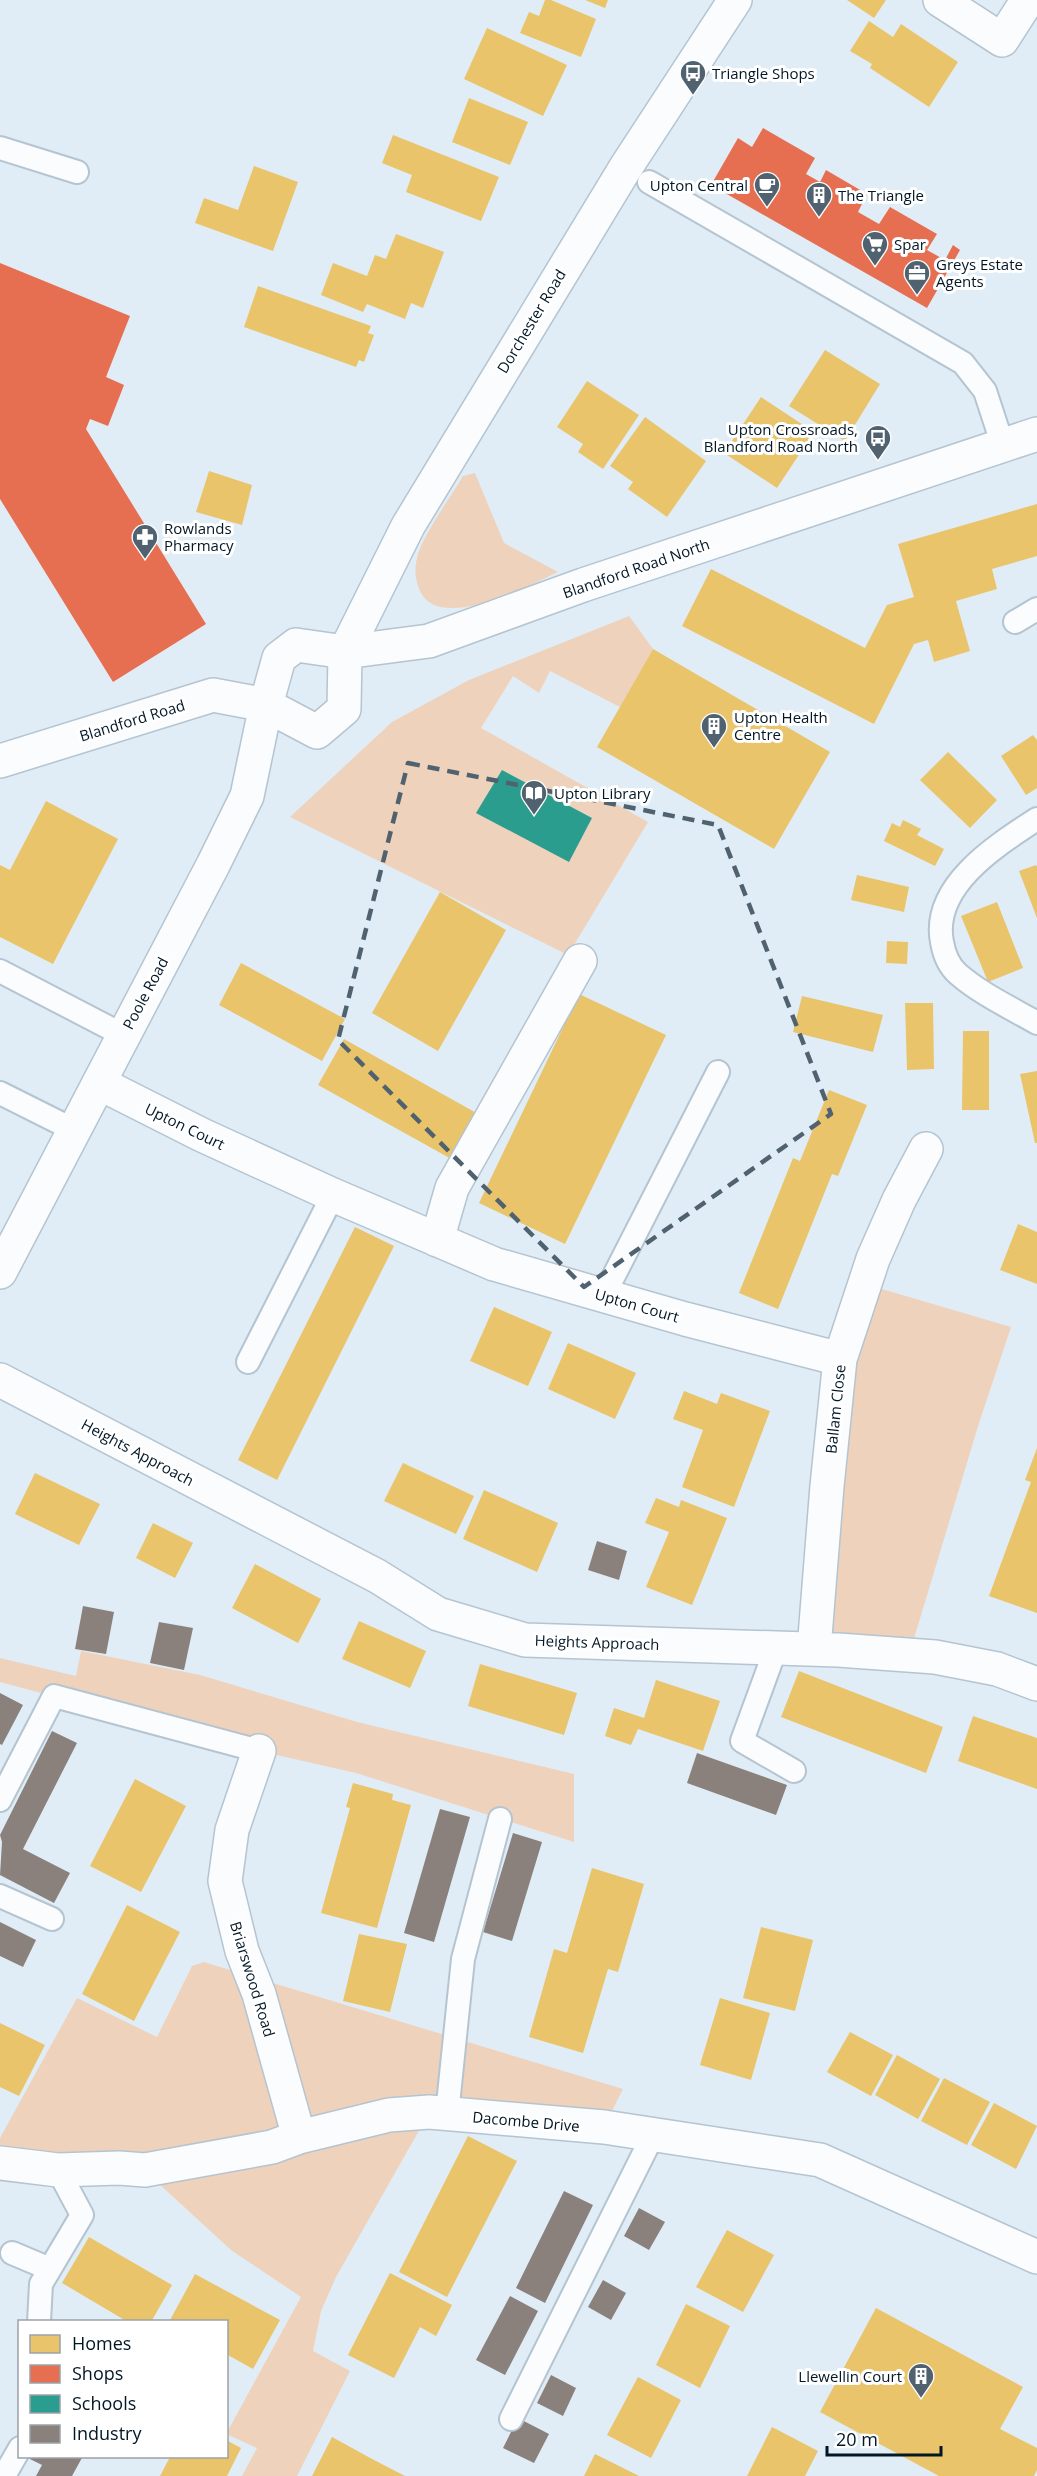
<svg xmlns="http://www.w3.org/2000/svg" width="1037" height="2476" font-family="'Open Sans',sans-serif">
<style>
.green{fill:#efd2bb;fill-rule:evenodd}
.homes{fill:#e9c46a}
.shops{fill:#e76f51}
.schools{fill:#2a9d8f}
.industry{fill:#8a817c}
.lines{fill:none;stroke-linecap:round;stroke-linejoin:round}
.service-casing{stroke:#b4c4d0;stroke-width:26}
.minor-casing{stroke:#b4c4d0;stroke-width:36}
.secondary-casing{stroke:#b4c4d0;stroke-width:36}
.service{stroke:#fafcfe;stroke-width:22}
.minor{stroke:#fafcfe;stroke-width:33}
.secondary{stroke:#fafcfe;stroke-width:33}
.marked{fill:none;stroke:#50626f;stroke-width:4.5;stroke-dasharray:12 8;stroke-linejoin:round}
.labels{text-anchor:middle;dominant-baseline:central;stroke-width:6;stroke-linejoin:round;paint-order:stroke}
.poi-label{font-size:15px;fill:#021726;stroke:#fff;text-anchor:start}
.street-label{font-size:15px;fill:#021726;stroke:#fff}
</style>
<rect width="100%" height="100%" fill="#e0edf6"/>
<path class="green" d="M475,473L504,543L558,572C529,586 439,633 420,591C414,577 414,566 419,551C428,528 450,498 463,476Z
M629,616L653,649L620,707L550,671L539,693L513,676L481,728L648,822L568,955L290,817L392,722L469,680ZM502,770L592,818L569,861Z
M865,1284L1011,1327L979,1423L909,1655L814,1649Z
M81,1651L200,1675L357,1722L574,1774V1842L356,1773L259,1751L0,1682V1658L76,1676Z
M204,1962L623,2089L604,2127L429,2113L336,2277L321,2311L313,2351L350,2371L297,2476H242L257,2448L226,2434L301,2297L231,2250L145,2171L0,2163V2138L77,1998L157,2037L192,1966Z"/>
<path class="homes" d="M545,0H551L596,19L581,57L520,33L529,12L539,16Z
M585,0H608L605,8Z
M847,0H886L874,18Z
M869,21L893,37L901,24L958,62L929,107L870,68L872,64L850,51Z
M487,28L567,65L543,116L464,79Z
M469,98L528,122L510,165L452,142Z
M393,135L499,177L481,221L406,192L412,175L382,163Z
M254,166L298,182L273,251L195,223L204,198L238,210Z
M396,234L444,252L423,308L411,303L405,319L367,304L363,312L321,295L333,263L367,276L375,255L386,259Z
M258,286L371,326L368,333L374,335L364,362L359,360L356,367L244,327Z
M825,350L880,384L845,441L789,406Z
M587,381L639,415L603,469L578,452L583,444L557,427Z
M761,397L814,432L777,488L724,453Z
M645,417L706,461L667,517L628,489L633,482L610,466Z
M209,471L252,485L242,525L196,512Z
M1037,504V556L992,569L997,589L956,601L970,651L934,662L928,640L914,644L874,724L682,626L711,569L865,648L887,605L914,597L898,544Z
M653,649L830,752L774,849L597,747Z
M1033,735L1037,740V788L1026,795L1001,756Z
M948,752L997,800L970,828L920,780Z
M46,801L118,839L53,964L0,937V865L10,870Z
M903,820L921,829L917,835L944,849L935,866L884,841L892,823L900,827Z
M1036,865L1037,867V918L1019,871Z
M857,875L909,887L904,912L851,900Z
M440,892L506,930L438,1051L372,1013Z
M997,902L1023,968L988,982L961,916Z
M887,941L908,942L907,964L886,963Z
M241,963L345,1019L322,1061L219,1005Z
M579,994L666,1035L565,1244L479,1203Z
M802,996L883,1015L873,1052L793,1032Z
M905,1003H933L934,1069L907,1070Z
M963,1031H989V1110H962Z
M344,1039L480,1115L455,1161L318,1085Z
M1037,1071V1143H1035L1020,1074Z
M829,1090L867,1105L838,1176L832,1174L778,1309L739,1293L793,1158L800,1161Z
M1018,1224L1037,1232V1284L1000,1270Z
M355,1227L394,1246L277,1480L238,1460Z
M494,1307L552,1332L528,1386L470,1361Z
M568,1343L636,1373L615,1419L548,1389Z
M684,1391L717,1404L721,1393L770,1411L734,1507L682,1487L703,1430L673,1419Z
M1037,1448V1613L989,1596L1031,1482L1025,1480Z
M403,1463L474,1496L456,1534L384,1501Z
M35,1473L100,1504L79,1545L15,1514Z
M484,1490L558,1523L537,1572L463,1539Z
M656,1498L679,1507L681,1500L727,1518L692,1605L646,1587L669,1532L645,1523Z
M153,1523L193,1543L175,1578L136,1558Z
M255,1564L321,1599L298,1643L232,1608Z
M359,1621L426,1651L410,1688L342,1659Z
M480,1664L577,1693L564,1735L468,1706Z
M799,1671L943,1727L926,1773L781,1717Z
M656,1680L720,1701L703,1751L638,1729L631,1745L605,1736L614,1708L644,1718Z
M973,1716L1037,1738V1789L958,1761Z
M135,1779L186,1806L141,1892L90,1866Z
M353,1783L393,1794L392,1800L411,1805L377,1928L321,1913L350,1808L346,1807Z
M592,1868L644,1884L618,1972L608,1969L583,2053L529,2037L554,1949L567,1953Z
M127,1905L180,1932L134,2021L82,1994Z
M761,1927L813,1940L795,2011L743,1998Z
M359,1934L407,1944L390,2012L343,2001Z
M720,1998L770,2013L751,2080L700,2065Z
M0,2023L45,2045L19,2096L0,2087Z
M850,2032L893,2055L871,2096L827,2072Z
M897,2055L940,2079L918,2119L875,2095Z
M944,2078L990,2102L967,2145L921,2121Z
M994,2103L1037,2126L1016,2169L971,2145Z
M468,2136L517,2161L447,2297L399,2272Z
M727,2230L774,2255L743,2312L696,2287Z
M89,2237L172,2285L151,2322H128L62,2283Z
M390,2273L452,2305L436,2336L420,2327L394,2378L348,2355Z
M195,2274L280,2320L253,2369L226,2354V2322H169Z
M686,2304L730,2326L700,2388L656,2365Z
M876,2308L1023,2387L1000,2429L1037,2448V2470L1034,2476H939L820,2412Z
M638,2377L681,2400L651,2458L607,2435Z
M772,2427L818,2451L805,2476H747Z
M332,2437L374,2460L405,2476H312Z
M226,2440L241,2448L227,2476H160L170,2457H226Z
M595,2454L639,2476H584Z"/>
<path class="shops" d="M763,128L815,158L806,174L820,182L826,170L867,194L858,212L879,224L890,207L937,234L927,250L945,260L953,245L960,250L927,308L711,185L738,138L752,147Z
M0,263L130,316L106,377L124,385L108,426L90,419L86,429L206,624L113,682L0,499Z"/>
<path class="schools" d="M502,770L592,818L569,862L476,813Z"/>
<path class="industry" d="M597,1541L627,1551L619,1580L588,1570Z
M83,1606L114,1612L106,1654L75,1649Z
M159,1622L193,1628L184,1670L150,1663Z
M0,1693L23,1705L2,1745L0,1744Z
M52,1731L77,1743L23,1849L70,1873L54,1903L0,1875L2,1842L0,1835Z
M697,1753L787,1785L776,1815L687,1783Z
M440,1809L470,1817L434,1942L404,1933Z
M513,1833L542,1842L512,1941L483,1932Z
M0,1922L36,1940L23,1967L0,1956Z
M564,2191L593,2205L545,2303L516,2288Z
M639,2208L665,2222L649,2250L624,2236Z
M603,2280L626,2293L611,2320L588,2307Z
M510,2296L538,2311L505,2375L476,2360Z
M551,2375L576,2388L563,2416L537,2403Z
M518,2418L549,2434L534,2463L503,2448Z
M31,2456H83L72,2476H36L42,2465L30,2459Z"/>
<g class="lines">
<g class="service-casing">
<path id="service" d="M0,148L77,172
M649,182L963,363L985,391L1003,446
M1015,622L1037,609
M1037,819C997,845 931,886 942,942C944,954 949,966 958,974C981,994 1011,1008 1037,1023
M0,971L123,1035
M0,1093L74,1130
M604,1295L718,1072
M248,1362L333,1195
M776,1648L742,1741L794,1771
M0,1800L54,1696L259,1751
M0,1896L52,1919
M447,2114L463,1959L500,1819
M12,2253L50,2269
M39,2322L41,2284L82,2215L58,2170
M511,2419L653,2135
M4,2476L20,2448"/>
</g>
<g class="minor-casing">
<path id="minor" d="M940,0L1002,40L1027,1
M99,1083L202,1135L333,1195L494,1264L685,1319L840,1359
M437,1240L452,1188L580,961
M0,1380L377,1576L438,1614L525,1640L838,1650L935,1657L997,1669L1037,1684
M814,1649L827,1486L840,1359L873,1259L899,1200L926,1149
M259,1751L232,1830L225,1881L242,1951L259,1994L299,2137
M0,2163L58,2170L119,2168L145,2170L272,2147L299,2137L389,2115L429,2112L604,2127L820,2160L1037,2257"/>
</g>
<g class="secondary-casing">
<path id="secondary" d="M0,761L213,695L266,705L317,732L344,709L345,652L408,526L626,167L735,0
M0,1272L213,865L247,796L266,705L279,658L296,645L345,652L429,641L583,585L1037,434"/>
</g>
<use href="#service" class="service"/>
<use href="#minor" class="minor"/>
<use href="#secondary" class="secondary"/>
</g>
<path class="marked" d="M408,763L718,825L831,1114L584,1287L338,1040Z"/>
<defs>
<g id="bus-pin" transform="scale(1.35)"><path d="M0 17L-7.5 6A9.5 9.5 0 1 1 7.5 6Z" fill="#50626f" stroke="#fff"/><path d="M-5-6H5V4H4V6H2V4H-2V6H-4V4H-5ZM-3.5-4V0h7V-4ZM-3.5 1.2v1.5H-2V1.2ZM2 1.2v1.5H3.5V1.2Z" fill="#fff"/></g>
<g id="cafe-pin" transform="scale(1.35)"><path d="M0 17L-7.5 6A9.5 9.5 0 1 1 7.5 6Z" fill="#50626f" stroke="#fff"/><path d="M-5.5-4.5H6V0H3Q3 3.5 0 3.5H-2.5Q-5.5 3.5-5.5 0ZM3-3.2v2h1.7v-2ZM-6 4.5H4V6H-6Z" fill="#fff"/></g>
<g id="building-pin" transform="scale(1.35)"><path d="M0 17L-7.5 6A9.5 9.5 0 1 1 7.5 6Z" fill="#50626f" stroke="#fff"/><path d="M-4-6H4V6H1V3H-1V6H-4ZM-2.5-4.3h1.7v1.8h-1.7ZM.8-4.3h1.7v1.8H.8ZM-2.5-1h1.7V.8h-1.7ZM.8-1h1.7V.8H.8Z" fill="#fff"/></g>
<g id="supermarket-pin" transform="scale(1.35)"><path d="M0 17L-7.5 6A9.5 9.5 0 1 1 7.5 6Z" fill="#50626f" stroke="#fff"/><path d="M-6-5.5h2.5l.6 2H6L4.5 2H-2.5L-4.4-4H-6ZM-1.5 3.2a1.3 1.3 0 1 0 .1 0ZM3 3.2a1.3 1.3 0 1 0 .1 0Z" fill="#fff"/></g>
<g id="office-pin" transform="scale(1.35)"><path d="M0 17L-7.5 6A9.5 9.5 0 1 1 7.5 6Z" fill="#50626f" stroke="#fff"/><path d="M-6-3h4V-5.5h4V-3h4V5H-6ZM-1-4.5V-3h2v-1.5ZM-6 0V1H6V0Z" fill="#fff"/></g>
<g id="pharmacy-pin" transform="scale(1.35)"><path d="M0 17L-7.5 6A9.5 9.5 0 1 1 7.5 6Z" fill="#50626f" stroke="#fff"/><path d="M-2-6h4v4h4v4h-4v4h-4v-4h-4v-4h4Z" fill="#fff"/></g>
<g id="library-pin" transform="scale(1.35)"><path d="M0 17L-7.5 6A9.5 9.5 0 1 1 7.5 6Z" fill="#50626f" stroke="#fff"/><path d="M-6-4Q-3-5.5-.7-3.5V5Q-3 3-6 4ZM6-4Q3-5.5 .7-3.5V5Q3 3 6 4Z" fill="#fff"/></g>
</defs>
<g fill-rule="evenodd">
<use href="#bus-pin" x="693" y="73"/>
<use href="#cafe-pin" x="767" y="185"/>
<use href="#building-pin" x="819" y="195"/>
<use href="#supermarket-pin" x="875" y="244"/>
<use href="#office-pin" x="917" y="273"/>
<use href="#bus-pin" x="878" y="438"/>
<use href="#pharmacy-pin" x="145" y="537"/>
<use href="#building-pin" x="714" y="726"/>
<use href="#library-pin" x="534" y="793"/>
<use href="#building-pin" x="921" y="2376"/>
</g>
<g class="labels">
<g class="poi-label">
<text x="712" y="73">Triangle Shops</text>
<text x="748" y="185" text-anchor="end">Upton Central</text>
<text x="838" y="195">The Triangle</text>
<text x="894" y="244">Spar</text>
<text x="936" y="264">Greys Estate<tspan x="936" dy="17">Agents</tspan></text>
<text x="858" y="429" text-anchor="end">Upton Crossroads,<tspan x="858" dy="17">Blandford Road North</tspan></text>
<text x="164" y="528">Rowlands<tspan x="164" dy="17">Pharmacy</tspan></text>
<text x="734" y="717">Upton Health<tspan x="734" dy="17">Centre</tspan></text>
<text x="554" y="793">Upton Library</text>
<text x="902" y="2376" text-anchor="end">Llewellin Court</text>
</g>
<g class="street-label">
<text transform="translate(531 321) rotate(-59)">Dorchester Road</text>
<text transform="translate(636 568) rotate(-19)">Blandford Road North</text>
<text transform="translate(132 720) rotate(-17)">Blandford Road</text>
<text transform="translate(145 993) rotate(-62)">Poole Road</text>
<text transform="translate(185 1126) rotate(26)">Upton Court</text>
<text transform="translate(637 1305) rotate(16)">Upton Court</text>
<text transform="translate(835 1409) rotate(-84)">Ballam Close</text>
<text transform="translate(138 1452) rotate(28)">Heights Approach</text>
<text transform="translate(597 1642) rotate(2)">Heights Approach</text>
<text transform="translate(253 1979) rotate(73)">Briarswood Road</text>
<text transform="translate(526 2121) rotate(5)">Dacombe Drive</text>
</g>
</g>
<rect x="18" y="2320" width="210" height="138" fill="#ffffff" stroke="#9aa2a8" stroke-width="1.5"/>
<rect x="30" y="2335" width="30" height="18" fill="#e9c46a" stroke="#9aa2a8" stroke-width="1.5"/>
<text x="72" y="2350" font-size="18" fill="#021726">Homes</text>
<rect x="30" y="2365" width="30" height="18" fill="#e76f51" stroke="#9aa2a8" stroke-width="1.5"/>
<text x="72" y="2380" font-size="18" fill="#021726">Shops</text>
<rect x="30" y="2395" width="30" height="18" fill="#2a9d8f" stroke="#9aa2a8" stroke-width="1.5"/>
<text x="72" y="2410" font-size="18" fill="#021726">Schools</text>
<rect x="30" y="2425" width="30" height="18" fill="#8a817c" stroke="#9aa2a8" stroke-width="1.5"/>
<text x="72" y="2440" font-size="18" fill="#021726">Industry</text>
<path d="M827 2446v9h114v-9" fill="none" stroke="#021726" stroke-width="3"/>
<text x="836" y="2446" font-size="18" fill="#021726" stroke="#ffffff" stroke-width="4.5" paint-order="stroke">20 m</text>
</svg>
